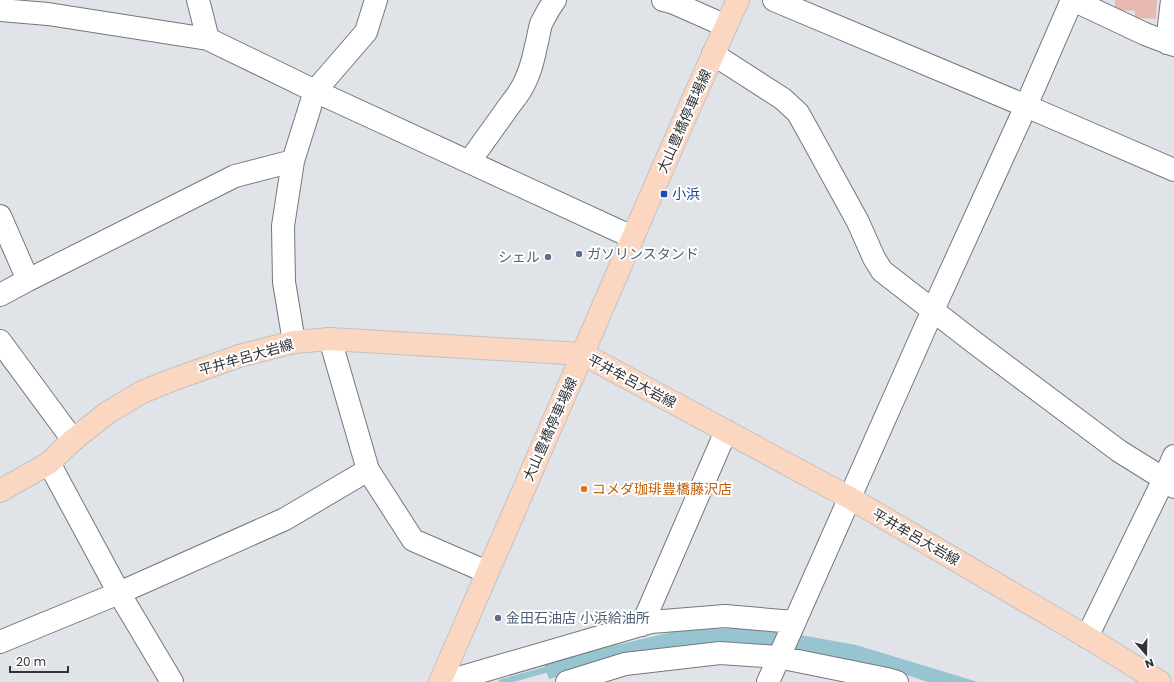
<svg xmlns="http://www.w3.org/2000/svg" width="1174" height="682" font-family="Poppins,'Noto Sans JP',sans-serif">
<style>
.water{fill:#96c4d1}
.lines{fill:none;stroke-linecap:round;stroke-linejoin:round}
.stream{stroke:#96c4d1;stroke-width:6}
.building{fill:#e6bab3}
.minor-casing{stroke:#74777c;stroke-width:24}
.major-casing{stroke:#c2c2c2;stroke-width:24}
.minor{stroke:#fff;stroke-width:22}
.major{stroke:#fbd7c1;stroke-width:22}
.transit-dot{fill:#1a4fb4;stroke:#fff;stroke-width:1.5}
.service-dot{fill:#5c6f8a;stroke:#fff;stroke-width:1.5}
.food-dot{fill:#e8710a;stroke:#fff;stroke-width:1.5}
.labels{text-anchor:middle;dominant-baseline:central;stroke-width:4;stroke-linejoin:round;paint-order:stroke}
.street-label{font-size:14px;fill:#323335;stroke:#fff}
.transit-label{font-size:14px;fill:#164399;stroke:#fff;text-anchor:start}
.service-label{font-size:14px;fill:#4e5e75;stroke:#fff;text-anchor:start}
.food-label{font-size:14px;fill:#c56008;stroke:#fff;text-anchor:start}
</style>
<rect width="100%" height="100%" fill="#e0e3e8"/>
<path class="water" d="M746,628L784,632L856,645L978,682H928L901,673L848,660L779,648L705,643L666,648L634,656L549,679L544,665L578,654L672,632L705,629Z"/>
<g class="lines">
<path class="stream" d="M502,682L552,668"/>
</g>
<path class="building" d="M1115,0H1157L1156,19L1135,18V11L1115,10Z"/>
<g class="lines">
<g class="minor-casing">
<path id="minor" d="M198,0L208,39
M663,0L674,3L726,26
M774,0L1026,106L1174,170
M1073,0L1145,34L1174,45
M0,10L48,14L208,39L315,91L632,237
M1167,43L1172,0
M713,54L783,99L798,113L807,129L858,222L874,258L882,271L975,343L1119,451L1164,479L1174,487
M469,162L512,102C526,86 532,67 536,46C538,39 539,31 541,24C545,16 549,8 555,0
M0,216L28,280
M0,295L28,280L235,176L293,161
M330,339L368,470L413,540L487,572
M0,341L73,440
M294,342L284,282L283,226L293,161L315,91L366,32L376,0
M49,463L119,593L172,682
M642,625L726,431
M1087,637L1164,479L1174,456
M0,642L119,593L285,519L368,470
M445,682L651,622L725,616L794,622
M567,682L625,664L720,653L778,657L887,679L897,682
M768,682L933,310L1026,106L1072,0"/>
</g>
<g class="major-casing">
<path id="major" d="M0,491L49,463L73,440L107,413L142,392L172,380L239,356L294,342L330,339L583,354L850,498L1087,637L1160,682
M440,682C487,572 536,463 583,353C634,235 684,116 738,0"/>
</g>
<use href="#minor" class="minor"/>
<use href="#major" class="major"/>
</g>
<rect class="transit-dot" x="660" y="190" width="8" height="8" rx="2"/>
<g class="service-dot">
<circle cx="579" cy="254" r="4"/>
<circle cx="548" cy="257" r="4"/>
<circle cx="498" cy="618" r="4"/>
</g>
<circle class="food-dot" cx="584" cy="489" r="4"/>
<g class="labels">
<g class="street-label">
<text transform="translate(684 121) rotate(-66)">大山豊橋停車場線</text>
<text transform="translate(246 357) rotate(-16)">平井牟呂大岩線</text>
<text transform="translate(632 381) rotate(28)">平井牟呂大岩線</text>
<text transform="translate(550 429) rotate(-66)">大山豊橋停車場線</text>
<text transform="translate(916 537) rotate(30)">平井牟呂大岩線</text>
</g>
<g class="transit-label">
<text x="672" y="194">小浜</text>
</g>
<g class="service-label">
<text x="587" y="254">ガソリンスタンド</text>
<text x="540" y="257" text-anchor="end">シェル</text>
<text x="506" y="618">金田石油店 小浜給油所</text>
</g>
<g class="food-label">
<text x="592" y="489">コメダ珈琲豊橋藤沢店</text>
</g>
</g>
<g transform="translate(1146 654) rotate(160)" stroke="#ffffff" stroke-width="3" paint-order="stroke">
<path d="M0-3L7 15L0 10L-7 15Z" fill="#323335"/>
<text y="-6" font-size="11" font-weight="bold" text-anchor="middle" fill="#323335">N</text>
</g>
<path d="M10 666v6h58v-6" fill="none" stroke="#323335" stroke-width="2"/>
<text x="16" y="666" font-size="12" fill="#323335" stroke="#ffffff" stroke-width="3" paint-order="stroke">20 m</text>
</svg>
